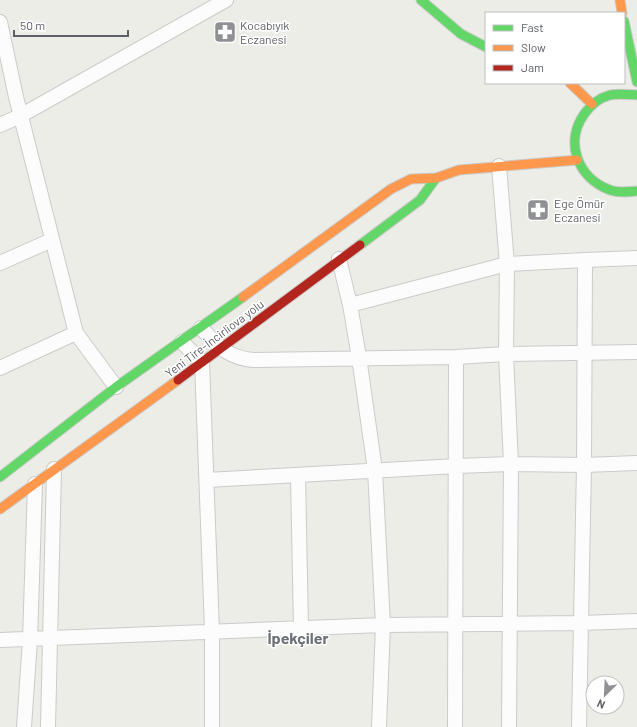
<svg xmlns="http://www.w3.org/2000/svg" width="637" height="727" font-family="Barlow,sans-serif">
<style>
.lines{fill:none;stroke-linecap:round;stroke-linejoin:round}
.street-casing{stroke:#cacbca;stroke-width:16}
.fast-casing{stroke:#cacbca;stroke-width:11}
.slow-casing{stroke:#cacbca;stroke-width:11}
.jam-casing{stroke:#cacbca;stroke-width:11}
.street{stroke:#fcfcfc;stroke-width:14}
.fast{stroke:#63d668;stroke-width:9}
.slow{stroke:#ff974d;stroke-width:9}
.jam{stroke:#b3261e;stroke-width:9}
.labels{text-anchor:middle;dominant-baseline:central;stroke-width:3;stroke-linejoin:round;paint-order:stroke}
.poi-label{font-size:12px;fill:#5d6066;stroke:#fff;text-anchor:start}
.street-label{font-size:12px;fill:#5d6066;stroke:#fff}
.district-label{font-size:16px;font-weight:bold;fill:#6e7278;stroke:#fff}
</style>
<rect width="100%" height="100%" fill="#edede8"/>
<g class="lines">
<g class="street-casing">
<path id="street" d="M0,22L16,97L76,333L116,387
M0,125L20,116L226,0
M499,166L507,264L506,354L511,464L509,727
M339,259L350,305L359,357L375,470L383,625L379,727
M585,260L637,258
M0,263L52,240
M350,305L507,264L585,260L584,465L579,727
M201,328C219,346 226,357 253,360L456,357L506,354L637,352
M182,342L202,362L212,631V727
M0,368L76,333
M298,475L301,628
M207,480L457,466L511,464L584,465L637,463
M0,640L383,625L581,623L637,621
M24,727L30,640L35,484
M48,727L54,469
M455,727L456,357"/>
</g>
<g class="fast-casing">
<path id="fast" d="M421,0L461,34L486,47
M624,21L637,82
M637,95C628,95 619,93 610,95C599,98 591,105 585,113C564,141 577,178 610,190C619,193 628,192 637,191
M360,245L420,200L436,178
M0,477L116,387L243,297"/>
</g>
<g class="slow-casing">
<path id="slow" d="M620,0L622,13
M570,83L592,104
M243,297L391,189L411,179L436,178L459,170L577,160
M0,509L178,380"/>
</g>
<g class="jam-casing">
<path id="jam" d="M178,380L360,245"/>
</g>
<use href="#street" class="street"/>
<use href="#fast" class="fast"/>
<use href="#slow" class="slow"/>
<use href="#jam" class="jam"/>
</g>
<defs>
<g id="pharmacy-square" transform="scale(1.15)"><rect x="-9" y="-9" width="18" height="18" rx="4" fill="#8f9194" stroke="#fff"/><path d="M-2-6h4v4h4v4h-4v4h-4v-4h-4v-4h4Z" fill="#fff"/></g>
</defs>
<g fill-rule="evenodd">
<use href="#pharmacy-square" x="225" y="32"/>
<use href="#pharmacy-square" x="538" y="210"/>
</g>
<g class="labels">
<g class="poi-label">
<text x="240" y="25">Kocabıyık<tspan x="240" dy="14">Eczanesi</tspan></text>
<text x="554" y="203">Ege Ömür<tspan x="554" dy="14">Eczanesi</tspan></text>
</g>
<g class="street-label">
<text transform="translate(214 338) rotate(-37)">Yeni Tire-İncirliova yolu</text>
</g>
<g class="district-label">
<text x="298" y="637">İpekçiler</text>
</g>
</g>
<rect x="485" y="12" width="140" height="72" fill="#ffffff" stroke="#bebfc2"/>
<rect x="493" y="25" width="20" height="6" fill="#63d668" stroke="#bebfc2"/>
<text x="521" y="32" font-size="12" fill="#5d6066">Fast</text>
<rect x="493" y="45" width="20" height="6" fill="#ff974d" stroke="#bebfc2"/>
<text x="521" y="52" font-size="12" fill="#5d6066">Slow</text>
<rect x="493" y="65" width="20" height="6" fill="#b3261e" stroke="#bebfc2"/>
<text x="521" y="72" font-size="12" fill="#5d6066">Jam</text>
<g transform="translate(605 695) rotate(204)"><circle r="19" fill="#ffffff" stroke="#bebfc2"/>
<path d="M0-3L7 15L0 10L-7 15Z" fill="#8f9194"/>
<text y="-6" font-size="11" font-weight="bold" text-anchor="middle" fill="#5d6066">N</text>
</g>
<path d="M14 30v6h114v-6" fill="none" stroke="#5d6066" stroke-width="2"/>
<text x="20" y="30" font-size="12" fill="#5d6066" stroke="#ffffff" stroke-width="3" paint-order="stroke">50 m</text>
</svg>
